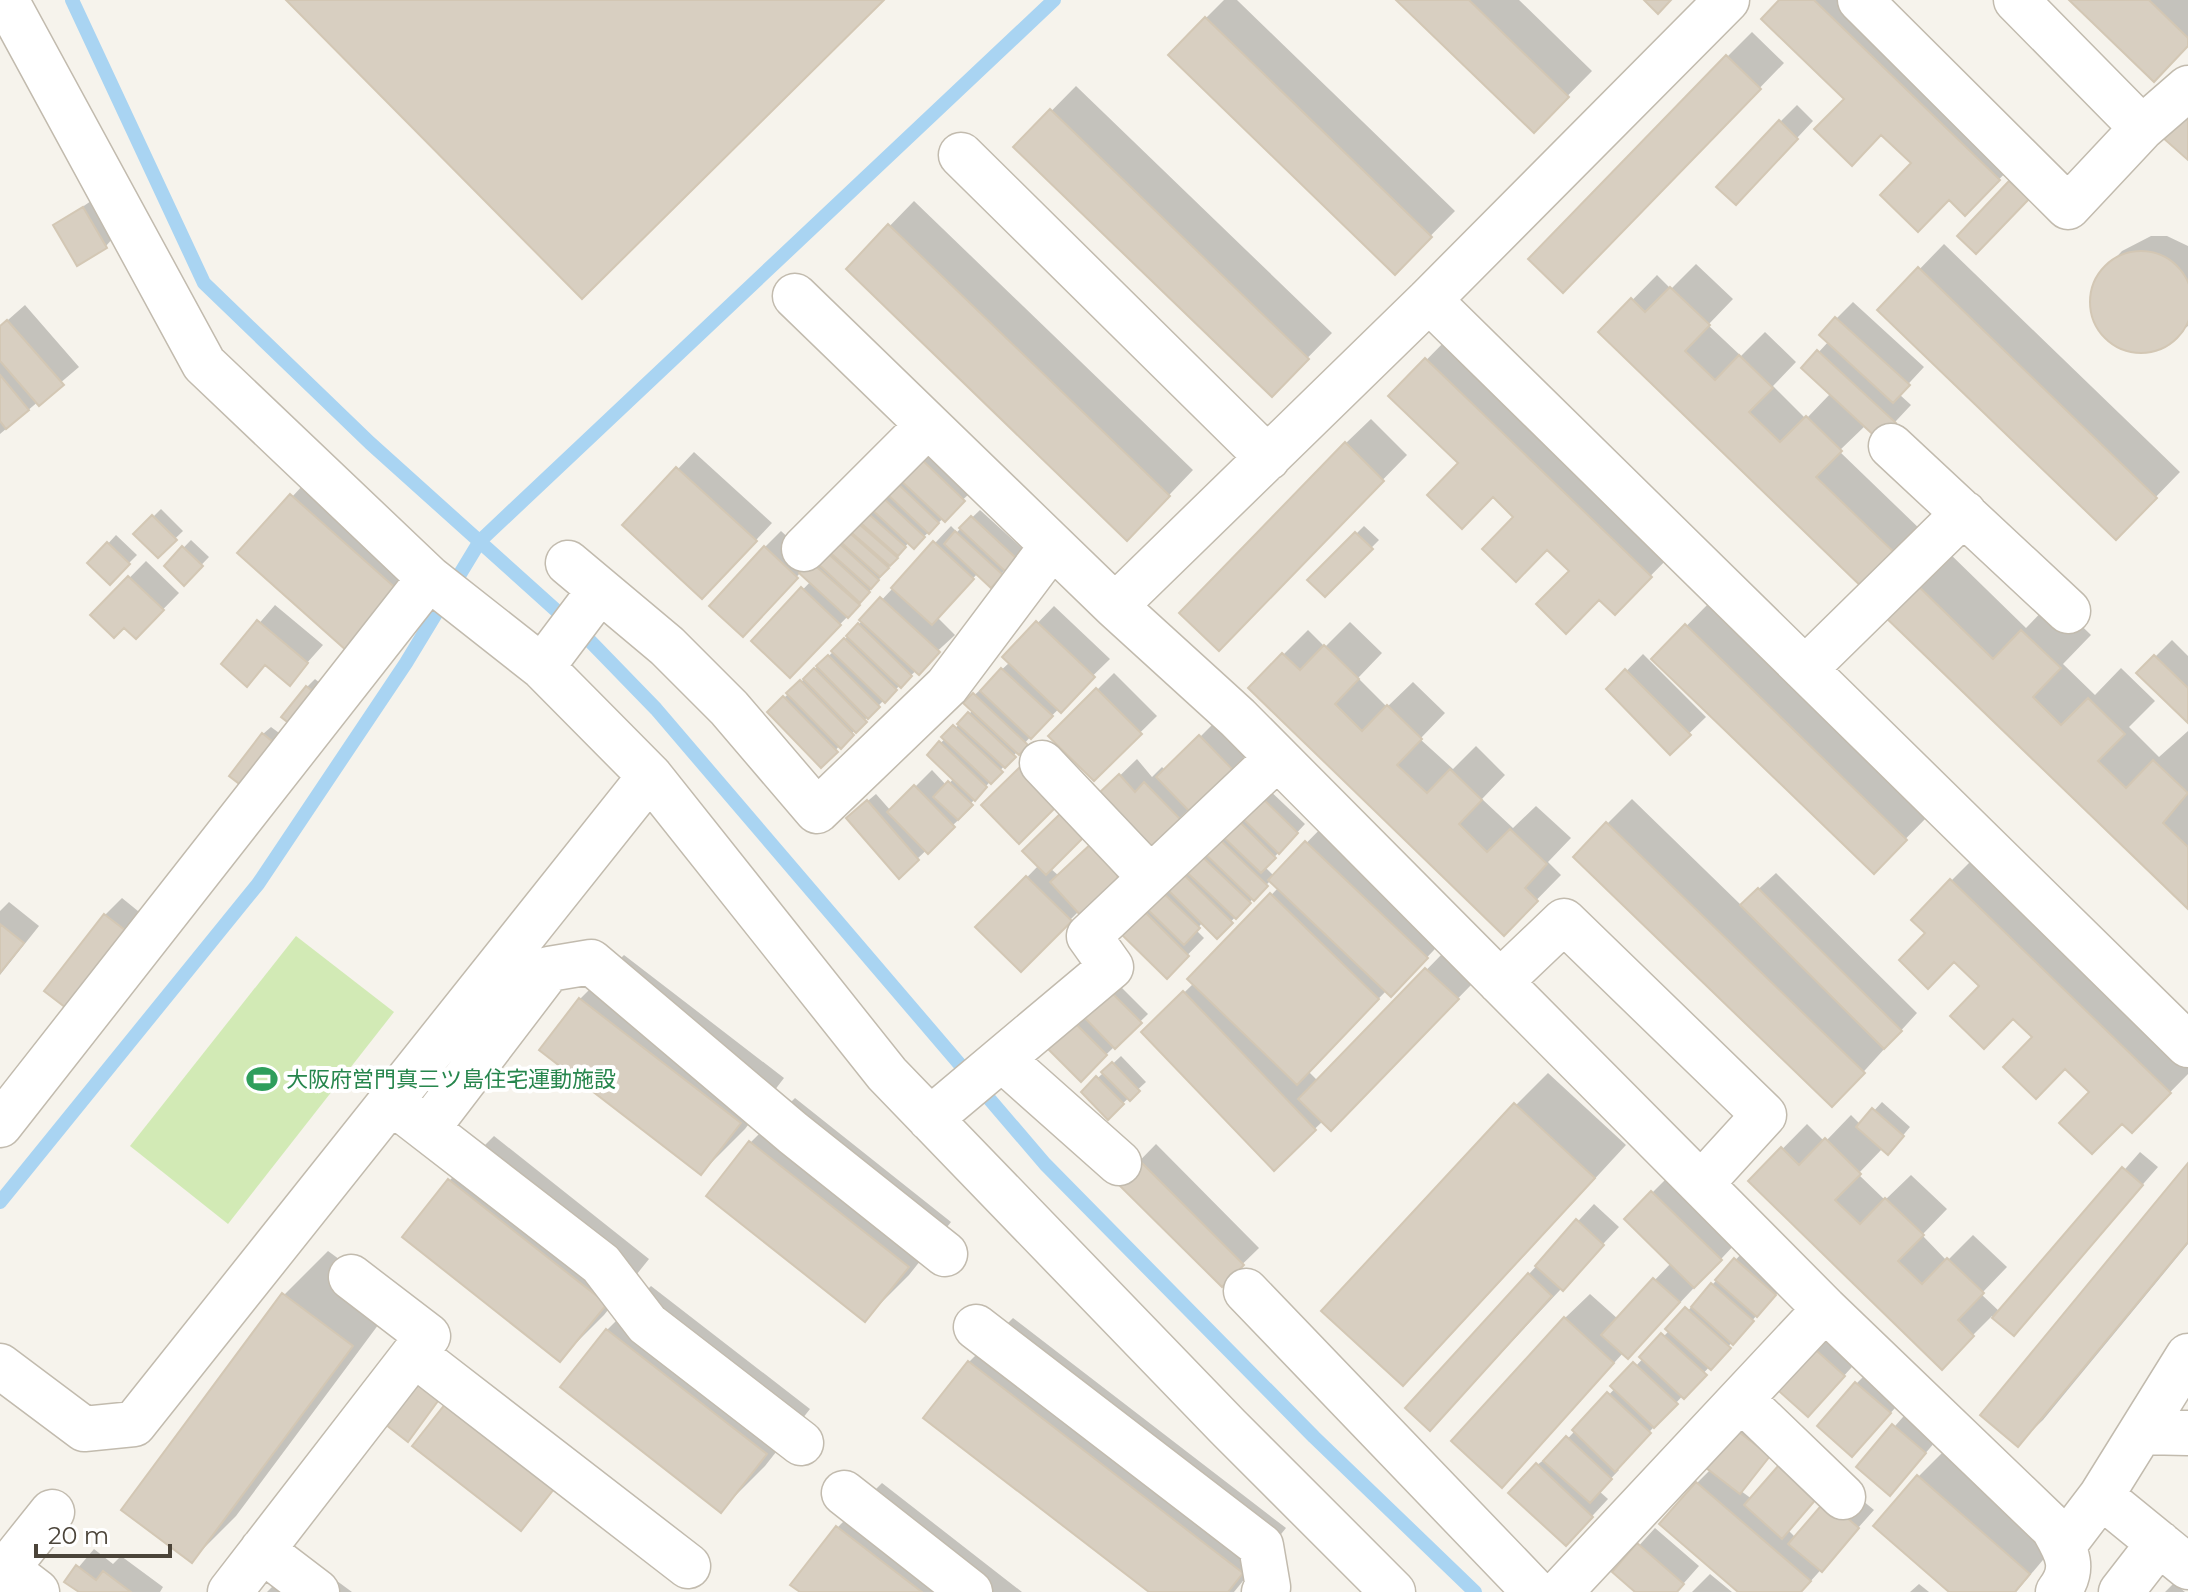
<svg xmlns="http://www.w3.org/2000/svg" width="2188" height="1592" font-family="Montserrat,'Noto Sans JP',sans-serif">
<style>
.green{fill:#d2eab5}
.shadow{fill:#0003}
.lines{fill:none;stroke-linecap:round;stroke-linejoin:round}
.stream{stroke:#a9d4f2;stroke-width:14}
.building{fill:#d8cfc1;stroke:#d3c7b4;stroke-width:2}
.minor-casing{stroke:#c2bbae;stroke-width:47}
.minor{stroke:#fff;stroke-width:44}
.labels{text-anchor:middle;dominant-baseline:central;stroke-width:8;stroke-linejoin:round;paint-order:stroke}
.leisure-label{font-size:22px;fill:#27864d;stroke:#fff;text-anchor:start}
</style>
<rect width="100%" height="100%" fill="#f6f3ec"/>
<path class="green" d="M296,936L394,1012L228,1224L130,1146Z"/>
<path class="shadow" d="M1224,0H1237L1455,211L1395,272L1170,54Z
M1399,0H1519L1592,71L1534,130Z
M1782,0H1864L2023,155L1965,214L1847,99Z
M2072,0H2188V44Z
M1752,32L1784,63L1587,266L1727,57Z
M1076,86L1332,333L1272,394L1016,147Z
M1797,105L1813,121L1752,186L1780,122Z
M91,201L113,238L106,246L56,225Z
M914,201L1193,470L1151,514L848,269Z
M2151,236H2167L2188,246V326L2158,349H2127L2112,342L2094,315L2092,299L2105,269L2122,251Z
M1944,244L2180,472L2116,538L1880,310Z
M1696,264L1733,299L1708,325L1741,356L1765,332L1796,362L1773,386L1806,419L1831,393L1804,368L1829,341L1836,319L1853,302L1924,367L1899,394L1911,405L1880,438L1866,425L1839,451L1923,532L1867,589L1601,332L1657,275L1671,289Z
M25,305L79,367L0,434V327Z
M1451,335L1675,551L1615,612L1391,396Z
M1371,419L1407,455L1243,623L1346,443Z
M927,450L971,492L914,546L909,542L856,608L790,675L754,641L811,581L801,572L759,618L765,547L781,531L814,561Z
M694,452L772,523L719,580L625,525Z
M317,470L423,566L372,624L240,553Z
M161,509L183,531L158,555L136,534Z
M980,510L1024,550L991,585L978,573L937,617L955,635L884,700L821,765L769,712L834,651L951,526L957,532Z
M1364,526L1379,540L1325,595L1310,580Z
M116,535L137,555L110,582L90,563Z
M191,540L209,557L184,583L166,566Z
M1945,549L2026,628L2054,599L2091,635L2063,664L2095,695L2121,668L2155,701L2129,727L2159,757L2188,731V907L1883,612Z
M146,561L179,593L136,637L124,625L93,615Z
M1711,601L1930,814L1874,871L1654,659Z
M275,605L323,645L289,683L267,664L247,684L224,664Z
M1054,606L1110,659L1033,734L978,795L968,807L970,809L899,876L857,810L876,794L891,811L932,770L947,786L954,778L930,754L973,710L966,703L1010,662L1005,657Z
M1350,622L1382,653L1358,678L1387,707L1413,682L1445,713L1420,739L1453,769L1476,746L1505,775L1482,799L1513,828L1536,806L1571,838L1548,862L1561,875L1504,933L1250,688L1308,630L1325,647Z
M2172,640L2188,656V721L2139,673Z
M1643,654L1706,717L1670,752L1609,689Z
M1114,673L1157,716L1094,778L1051,736Z
M315,679L330,691L299,729L307,687Z
M1217,720L1249,753L1152,844L1102,793L1137,759L1152,777L1162,767L1166,771Z
M271,727L290,741L258,782L263,734Z
M1264,785L1305,824L1265,867L1274,876L1331,818L1451,932L1416,969L1387,990L1308,1071L1318,1081L1443,953L1474,982L1331,1128L1323,1121L1274,1168L1144,1032L1194,983L1190,979L1279,887L1271,880L1217,936L1203,922L1196,930L1204,938L1167,976L1117,927Z
M1632,799L1741,905L1776,873L1917,1013L1856,1080L1607,824Z
M1976,856L2188,1061V1074L2132,1131L1928,933L1951,881Z
M1039,865L1050,868L1059,876L1135,865L1079,911L1021,969L978,927Z
M122,898L149,920L47,991L105,915Z
M9,902L39,926L0,975V911Z
M624,955L784,1078L745,1129L701,1173L580,999Z
M1115,981L1148,1014L1081,1079L1050,1048Z
M1121,1056L1146,1082L1108,1117L1083,1092Z
M1548,1073L1626,1145L1435,1352L1516,1105Z
M795,1098L951,1222L909,1275L865,1319L709,1196L751,1142Z
M1882,1102L1910,1127L1895,1145L1883,1148L1858,1174L1885,1200L1911,1175L1947,1209L1922,1235L1947,1261L1973,1235L2007,1267L1981,1294L2000,1312L2140,1152L2158,1167L2013,1333L1992,1316L1941,1367L1751,1181L1807,1124L1825,1142L1851,1115L1861,1125Z
M494,1136L649,1259L604,1315L560,1359L405,1236L450,1180Z
M1156,1144L1259,1248L1222,1284L1119,1182Z
M2188,1166V1244L2043,1420L2018,1444Z
M1669,1176L1737,1242L1645,1340L1624,1352L1526,1460L1565,1318L1590,1294L1618,1319L1671,1263L1626,1219Z
M1594,1204L1619,1227L1446,1412L1529,1274Z
M328,1251L396,1301L236,1516L192,1560L284,1295Z
M1743,1252L1783,1287L1616,1468L1619,1470L1599,1491L1608,1499L1582,1527L1537,1465L1557,1450Z
M651,1286L810,1409L765,1466L721,1510L607,1330Z
M1013,1318L1286,1528L1234,1592H1152L969,1362Z
M1826,1328L1860,1358L1824,1398L1774,1384Z
M1873,1367L1906,1396L1852,1455L1856,1384Z
M1910,1409L1941,1435L1906,1476L1859,1467Z
M1732,1427L1785,1439L1741,1491L1752,1499L1832,1481L1788,1530L1796,1538L1844,1485L1874,1510L1801,1592H1741L1697,1483L1711,1469Z
M1943,1452L2053,1548L2016,1592H1952L1918,1477Z
M882,1483L1022,1592H803L793,1584L838,1527Z
M1655,1528L1699,1566L1676,1592H1638L1615,1572Z
M94,1549L113,1564L121,1556L163,1587L160,1592H82L67,1581Z
M303,1556L352,1592H267Z
M1710,1574L1732,1592H1692Z
M2174,1583L2185,1592H2165Z
M1919,1584L1929,1592H1910Z"/>
<g class="lines">
<path class="stream" d="M72,0L204,283L370,443L589,640L656,709L1045,1164L1314,1437L1475,1592
M0,1202L258,884L406,663L480,541L1054,0"/>
</g>
<path class="building" d="M286,0H884L582,299Z
M1396,0H1469L1569,97L1534,133Z
M1644,0H1671L1658,14Z
M1779,0H1814L2000,180L1965,216L1949,200L1918,232L1880,195L1911,163L1881,135L1852,166L1814,129L1844,99L1761,19Z
M2069,0H2149L2188,38V46L2154,82Z
M1205,17L1432,237L1395,275L1168,55Z
M1726,55L1761,89L1563,293L1528,259Z
M1050,109L1309,359L1272,397L1013,147Z
M2188,109V160L2162,137Z
M1779,120L1798,139L1736,205L1716,187Z
M2009,181L2029,199L1976,254L1957,236Z
M83,207L107,248L77,266L53,225Z
M888,224L1170,496L1127,541L846,269Z
M2090 302a51 51 0 1 1 102 0a51 51 0 1 1-102 0Z
M1918,267L2157,498L2116,540L1877,310Z
M1670,287L1710,325L1685,351L1715,380L1739,355L1773,388L1749,412L1780,442L1806,416L1842,451L1816,477L1900,558L1867,592L1598,332L1631,298L1645,312Z
M1835,317L1910,385L1893,403L1819,335Z
M7,320L64,385L39,406L0,361V326Z
M1817,350L1896,423L1880,441L1801,368Z
M1425,358L1652,577L1615,615L1599,600L1566,634L1536,604L1569,571L1547,550L1516,582L1482,549L1513,517L1493,497L1462,529L1427,495L1458,463L1388,396Z
M0,375L29,410L6,429L0,421Z
M1345,442L1384,481L1219,651L1179,613Z
M918,456L965,501L945,522L897,477Z
M676,467L757,541L702,599L622,525Z
M896,482L939,523L929,534L885,492Z
M290,494L400,592L347,651L237,553Z
M880,495L925,537L914,549L868,506Z
M862,508L906,547L898,556L854,517Z
M152,515L177,540L158,558L133,534Z
M971,516L1017,559L1006,572L959,528Z
M852,518L898,558L890,566L845,527Z
M843,527L889,568L880,577L834,536Z
M955,531L1003,575L991,588L944,544Z
M1355,532L1373,549L1325,597L1307,580Z
M833,538L879,580L871,589L825,548Z
M933,541L974,579L932,625L891,588Z
M107,542L130,564L110,585L87,563Z
M182,546L203,566L184,586L164,566Z
M764,546L798,578L743,637L709,606Z
M823,549L870,592L860,603L814,560Z
M810,561L860,605L848,618L799,573Z
M128,576L164,610L136,639L124,628L114,638L90,615Z
M1912,580L1993,659L2021,630L2061,668L2033,697L2061,725L2088,698L2125,734L2098,761L2126,788L2153,760L2188,793L2163,823L2188,847V909L1880,612Z
M801,587L841,625L790,678L751,641Z
M880,597L940,652L919,675L859,620Z
M257,620L308,663L290,686L265,665L247,687L221,664Z
M1036,621L1095,677L1061,713L1002,657Z
M858,623L912,676L901,688L846,636Z
M1685,624L1907,840L1874,874L1651,659Z
M844,638L897,690L885,703L831,651Z
M1324,645L1359,679L1335,704L1362,731L1387,705L1422,739L1397,765L1427,793L1450,769L1482,800L1459,824L1487,852L1510,829L1547,864L1525,888L1538,901L1504,936L1248,688L1282,653L1300,670Z
M828,655L880,707L868,719L816,666Z
M2154,655L2188,688V723L2136,673Z
M814,668L867,722L856,733L803,679Z
M1001,668L1053,716L1031,739L980,691Z
M1625,669L1691,735L1670,755L1606,689Z
M800,680L854,735L841,749L786,693Z
M306,686L324,700L299,731L281,717Z
M1096,688L1142,734L1094,781L1048,736Z
M973,693L1028,745L1019,755L963,703Z
M783,696L838,752L821,768L767,712Z
M968,712L1016,757L1005,768L957,724Z
M953,725L1003,772L991,784L941,737Z
M262,733L283,750L251,793L229,776Z
M1199,735L1234,771L1191,813L1156,777Z
M939,741L987,787L975,801L927,755Z
M1020,767L1058,805L1019,844L981,805Z
M1119,774L1135,792L1144,782L1180,819L1152,847L1099,793Z
M948,781L973,805L958,820L933,797Z
M914,785L955,827L928,854L887,812Z
M1255,791L1298,833L1279,854L1235,811Z
M867,800L919,860L899,879L846,818Z
M1061,813L1084,837L1046,875L1022,851Z
M1232,814L1276,858L1261,873L1216,830Z
M1606,822L1865,1073L1832,1107L1573,857Z
M1212,832L1268,886L1254,901L1198,847Z
M1305,841L1428,958L1391,997L1268,880Z
M1093,842L1115,867L1119,883L1082,917L1050,882Z
M1193,848L1251,903L1236,919L1178,864Z
M1176,867L1233,923L1217,939L1161,883Z
M1026,876L1072,921L1021,972L975,927Z
M1950,879L2171,1093L2132,1133L2122,1124L2092,1154L2059,1123L2089,1092L2065,1069L2036,1099L2003,1067L2032,1037L2013,1019L1984,1049L1950,1016L1979,986L1954,962L1928,989L1899,960L1925,933L1911,920Z
M1156,886L1200,928L1184,945L1141,903Z
M1758,888L1902,1031L1884,1049L1740,905Z
M1270,893L1379,999L1297,1085L1187,979Z
M1137,904L1189,956L1167,979L1114,927Z
M104,914L134,937L74,1014L44,991Z
M0,924L24,943L0,973Z
M1425,968L1459,999L1331,1131L1298,1099Z
M1106,987L1142,1023L1115,1049L1080,1013Z
M1183,991L1316,1130L1274,1171L1141,1032Z
M579,998L741,1123L701,1175L539,1050Z
M1074,1022L1107,1055L1081,1082L1047,1048Z
M1112,1062L1140,1091L1130,1101L1101,1072Z
M1096,1076L1124,1104L1108,1120L1081,1092Z
M1514,1103L1595,1178L1403,1386L1321,1311Z
M1872,1108L1904,1136L1888,1155L1856,1127Z
M1825,1138L1861,1174L1835,1200L1860,1224L1885,1198L1924,1235L1898,1261L1922,1284L1947,1258L1984,1293L1958,1320L1974,1336L1942,1370L1748,1181L1781,1147L1799,1165Z
M749,1141L909,1267L865,1322L706,1196Z
M1138,1159L1244,1265L1222,1287L1116,1182Z
M2188,1163V1242L2018,1447L1980,1415Z
M2122,1167L2143,1185L2014,1336L1992,1318Z
M448,1179L607,1304L560,1362L402,1237Z
M1651,1191L1722,1260L1694,1288L1624,1219Z
M1576,1219L1604,1245L1563,1291L1535,1266Z
M1734,1258L1776,1295L1757,1317L1715,1280Z
M1528,1273L1552,1296L1430,1431L1405,1408Z
M1653,1278L1680,1302L1628,1359L1601,1335Z
M1711,1283L1754,1321L1733,1345L1691,1307Z
M282,1293L353,1346L192,1563L121,1510Z
M1685,1307L1731,1348L1711,1370L1665,1329Z
M1564,1317L1614,1363L1502,1488L1451,1441Z
M606,1329L767,1454L721,1513L560,1387Z
M1661,1333L1707,1375L1684,1399L1639,1357Z
M1808,1343L1845,1376L1808,1417L1771,1384Z
M968,1361L1243,1573L1228,1592H1149L923,1418Z
M1633,1362L1678,1404L1654,1428L1610,1386Z
M422,1373L446,1390L408,1442L385,1424Z
M1855,1382L1891,1413L1852,1457L1817,1426Z
M1607,1392L1651,1433L1615,1472L1572,1430Z
M450,1398L558,1484L521,1531L412,1446Z
M1892,1424L1926,1453L1890,1496L1856,1467Z
M1731,1426L1770,1456L1740,1494L1701,1464Z
M1566,1436L1612,1479L1590,1503L1543,1461Z
M1536,1463L1593,1517L1566,1546L1508,1493Z
M1779,1465L1817,1498L1782,1539L1744,1505Z
M1917,1475L2030,1574L2015,1592H1949L1873,1526Z
M1696,1482L1811,1581L1801,1592H1738L1659,1524Z
M1826,1500L1859,1528L1822,1572L1788,1544Z
M836,1526L922,1592H800L790,1585Z
M1637,1543L1684,1584L1677,1592H1635L1612,1572Z
M76,1565L96,1580L103,1571L131,1592H79L64,1582Z"/>
<g class="lines">
<g class="minor-casing">
<path id="minor" d="M6,0L204,364L429,578L542,667L650,776L887,1074L1228,1427L1393,1592
M1860,0L2068,207L2142,128L2188,88
M2016,0L2142,128
M961,155L1268,458
M795,296L1115,606L1238,718L1825,1309L2053,1528C2066,1551 2077,1568 2058,1592
M1429,300L2188,1045
M1891,446L2068,611
M804,549L928,425
M568,563L667,646L729,708L817,811L947,686L1052,546
M1115,606L1429,300L1727,0
M542,667L600,590
M1805,669L1964,513
M1042,763L1150,877
M1500,982L1564,921L1764,1115L1701,1184
M1002,1059L1119,1163
M406,1113L601,1264L647,1324L801,1443
M930,1119L1111,967L1089,936L1277,758
M0,1125L429,578
M427,1129L549,969L591,962L793,1133L945,1254
M351,1277L428,1336L414,1354L688,1566
M1246,1291L1535,1592
M976,1327L1261,1546L1268,1587L1264,1592
M0,1366L84,1429L134,1424L650,776
M1741,1399L1843,1497
M2141,1432L2188,1433
M844,1493L970,1592
M2101,1496L2188,1567
M2063,1546L2101,1496L2188,1356
M262,1550L317,1592
M7,1569L37,1592
M0,1577L52,1512
M230,1592L414,1354
M1560,1592L1825,1309
M2121,1592L2159,1543"/>
</g>
<use href="#minor" class="minor"/>
</g>
<defs>
<g id="stadium-bare" transform="scale(2.4)"><path d="M0-5a6.5 5 0 1 0 0 10a6.5 5 0 1 0 0-10ZM-3.5-1.8h7v3.6h-7Z" fill="#2e9e5b" stroke="#fff" stroke-width="2.5" paint-order="stroke"/></g>
</defs>
<g fill-rule="evenodd">
<use href="#stadium-bare" x="262" y="1079"/>
</g>
<g class="labels">
<g class="leisure-label">
<text x="286" y="1079">大阪府営門真三ツ島住宅運動施設</text>
</g>
</g>
<path d="M36 1544v12h134v-12" fill="none" stroke="#4b4439" stroke-width="4"/>
<text x="48" y="1544" font-size="24" fill="#4b4439" stroke="#ffffff" stroke-width="6" paint-order="stroke">20 m</text>
</svg>
